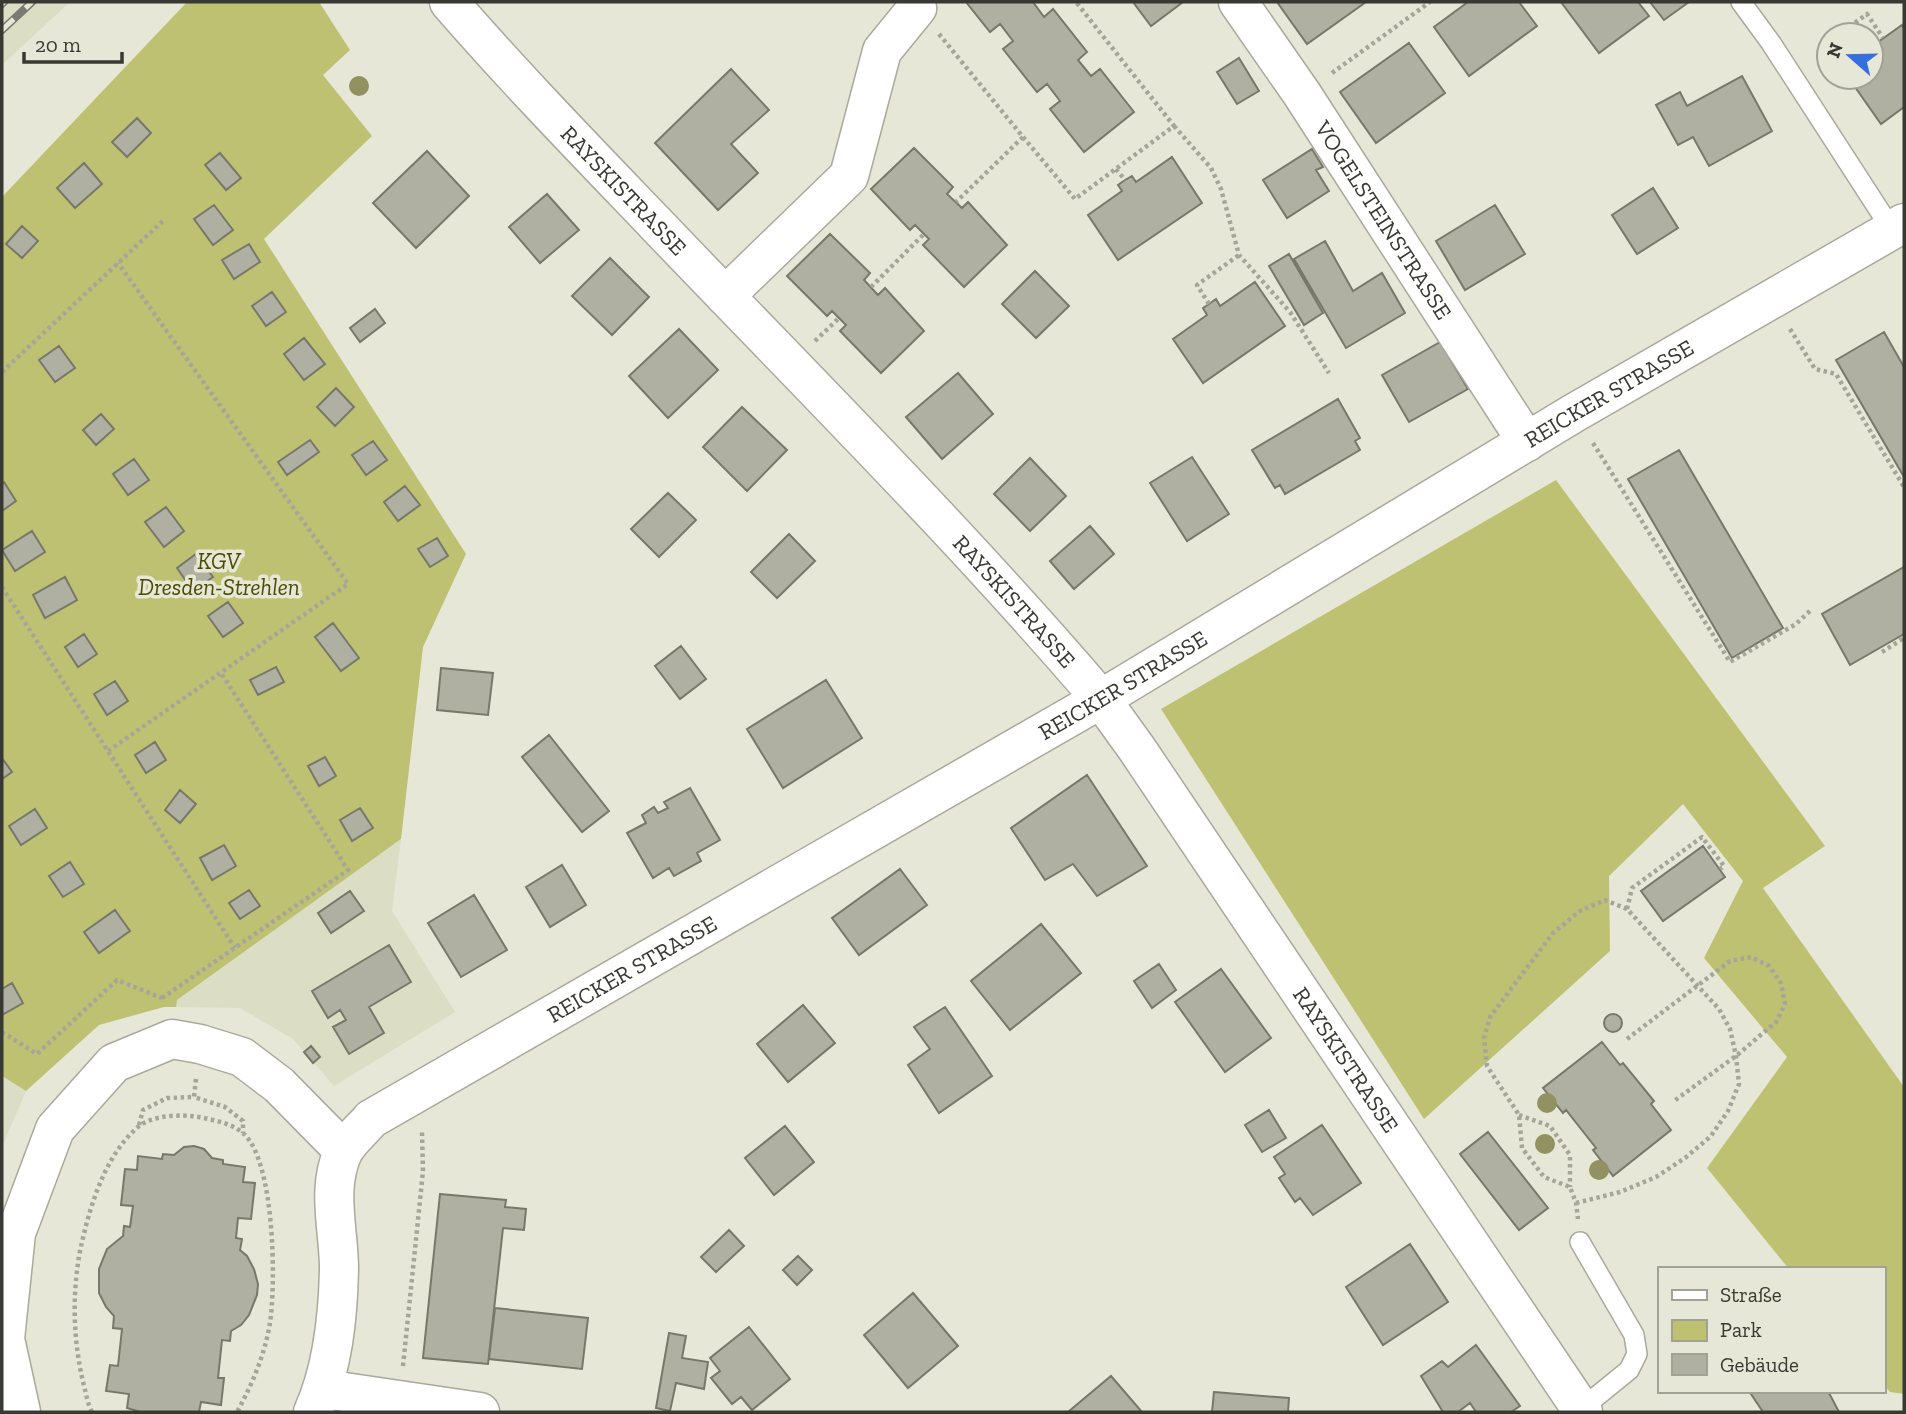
<svg xmlns="http://www.w3.org/2000/svg" width="1906" height="1414" font-family="'Zilla Slab',serif">
<style>
.built{fill:#dcddc5}
.green{fill:#bfc172}
.building{fill:#afb0a1;stroke:#78786a;stroke-width:2}
.lines{fill:none;stroke-linecap:round;stroke-linejoin:round}
.lane-casing{stroke:#a9aa9b;stroke-width:22}
.street-casing{stroke:#a9aa9b;stroke-width:41}
.secondary-casing{stroke:#a9aa9b;stroke-width:41}
.path{stroke:#a5a699;stroke-width:4.5;stroke-dasharray:3.5 3.5;stroke-linecap:butt}
.lane{stroke:#fff;stroke-width:19}
.street{stroke:#fff;stroke-width:38}
.secondary{stroke:#fff;stroke-width:38}
.rail-casing{stroke:#7a7a70;stroke-width:8}
.rail{stroke:#e6e7d7;stroke-width:5;stroke-dasharray:16;stroke-linecap:butt}
.tree{fill:#919161}
.labels{text-anchor:middle;dominant-baseline:central;stroke-width:7;stroke-linejoin:round;paint-order:stroke}
.street-label{font-size:23px;fill:#393933;stroke:#e6e7d7}
.park-label{font-size:23px;font-style:italic;fill:#4b4b00;stroke:#e6e7d7}
</style>
<rect width="100%" height="100%" fill="#e6e7d7"/>
<path class="built" d="M2,2H70L2,65Z
M401,839L392,911L455,1012L334,1086L293,1039L240,1008L176,1007V1001Z
M2,1076L26,1091L2,1147Z"/>
<path class="green" d="M187,2H319L350,50L323,75L372,136L264,239L466,554L423,647L401,839L177,1000L176,1007H164L99,1025L26,1091L2,1076V197Z
M1556,480L1825,846L1763,888L1904,1087V1394L1890,1392L1883,1384V1269H1789L1707,1168L1787,1057L1704,958L1743,881L1683,804L1609,876L1610,951L1424,1119L1161,709Z"/>
<path class="building" d="M966,2H1033L1044,17L1053,9L1087,52L1078,60L1091,76L1100,69L1134,112L1084,152L1050,109L1060,101L1047,84L1037,92L1003,49L1013,41L1000,24L990,32Z
M1133,2H1183L1151,26Z
M1277,2H1366L1307,44Z
M1468,2H1519L1537,26L1469,76L1434,27Z
M1561,2H1638L1649,16L1599,53Z
M1650,2H1689L1664,20Z
M1902,25L1904,29V107L1881,124L1848,77H1871V47Z
M1409,43L1445,93L1376,143L1340,92Z
M1239,58L1259,91L1237,104L1217,72Z
M731,69L769,110L731,144L758,173L718,210L655,143Z
M1742,76L1772,131L1709,166L1693,137L1678,145L1656,105L1680,92L1687,106Z
M137,118L151,133L127,157L112,142Z
M914,148L953,187L947,194L962,208L968,202L1007,245L964,287L923,245L929,239L915,225L910,230L871,189Z
M1312,149L1323,167L1316,170L1329,191L1287,218L1263,180Z
M427,151L469,196L416,248L373,203Z
M220,153L241,178L226,190L205,165Z
M1172,157L1202,203L1118,260L1088,215L1122,191L1118,185L1125,180L1132,176L1136,182Z
M84,163L102,184L75,208L57,188Z
M1653,188L1678,228L1637,254L1612,215Z
M547,194L579,230L540,263L509,227Z
M214,205L233,230L213,245L194,219Z
M1495,205L1525,254L1465,290L1436,241Z
M22,226L38,241L22,258L6,244Z
M830,234L870,273L864,280L878,295L885,288L924,331L881,373L840,331L846,325L832,311L827,316L787,276Z
M1325,241L1353,291L1382,273L1405,313L1346,348L1294,259Z
M249,244L260,262L234,279L222,260Z
M1289,254L1323,313L1304,325L1269,266Z
M610,258L649,297L612,335L572,296Z
M1035,271L1069,306L1036,338L1002,304Z
M1255,282L1285,326L1203,383L1173,339L1207,315L1203,308L1209,304L1216,299L1220,306Z
M272,292L286,312L266,326L252,306Z
M375,309L385,323L360,342L350,328Z
M679,329L718,370L668,418L629,376Z
M1884,332L1904,367V477L1836,360Z
M304,338L325,364L304,380L284,354Z
M1440,342L1468,389L1409,422L1382,375Z
M59,346L75,368L55,382L39,360Z
M958,373L993,414L942,459L906,417Z
M336,388L354,407L335,426L317,407Z
M1338,399L1360,438L1355,441L1360,450L1285,494L1280,485L1275,488L1252,450Z
M742,407L787,450L747,491L703,447Z
M101,414L114,429L96,445L83,430Z
M310,440L319,452L287,475L278,462Z
M373,441L387,460L366,475L352,455Z
M1679,450L1783,628L1732,658L1628,479Z
M1192,457L1229,514L1187,541L1150,483Z
M1030,458L1066,496L1030,531L994,494Z
M134,459L149,480L128,495L113,474Z
M4,482L16,501L2,511V484Z
M405,486L420,505L398,521L384,502Z
M668,493L696,520L659,557L631,529Z
M166,507L184,531L164,547L145,522Z
M1090,526L1114,554L1074,589L1050,561Z
M32,531L45,552L15,571L2,550Z
M789,534L815,561L777,598L751,572Z
M437,538L448,556L430,567L418,549Z
M196,554L213,577L193,591L177,568Z
M1904,567V634L1850,665L1822,614Z
M65,577L77,600L45,618L33,595Z
M228,602L243,623L223,637L208,616Z
M333,623L359,658L341,671L315,637Z
M84,634L97,654L78,667L65,647Z
M681,646L706,679L680,699L655,666Z
M276,667L284,682L258,695L250,680Z
M441,668L493,673L488,715L437,710Z
M826,680L862,738L783,788L747,729Z
M115,681L128,701L107,715L94,694Z
M549,735L609,811L582,832L522,757Z
M155,742L166,760L146,773L135,755Z
M325,757L336,776L319,786L308,766Z
M2,758L12,772L2,779Z
M1087,775L1147,866L1097,896L1073,864L1045,880L1011,828Z
M690,788L720,840L697,853L701,861L674,876L669,868L653,878L627,833L646,823L642,815L654,807L658,813L668,808L664,802Z
M180,790L196,804L180,823L165,810Z
M360,808L373,828L352,841L340,820Z
M35,809L47,828L21,845L9,826Z
M224,845L236,866L212,880L200,858Z
M1703,846L1725,877L1663,921L1641,891Z
M70,862L84,884L63,897L49,876Z
M562,865L586,905L550,927L526,887Z
M900,869L927,905L859,955L832,918Z
M249,890L260,906L240,919L229,903Z
M350,891L364,911L331,933L318,913Z
M474,895L507,950L461,977L428,923Z
M115,910L130,931L99,953L84,932Z
M1041,924L1081,973L1010,1030L971,981Z
M389,945L411,982L369,1007L384,1033L349,1054L333,1027L346,1020L340,1010L328,1018L312,991Z
M1159,964L1176,990L1152,1008L1134,981Z
M1221,969L1271,1038L1225,1072L1175,1002Z
M12,983L23,1003L2,1015V989Z
M803,1005L835,1043L788,1082L757,1044Z
M945,1007L992,1076L939,1113L908,1065L930,1049L914,1027Z
M1604 1023a9 9 0 1 1 18 0a9 9 0 1 1-18 0Z
M1602,1042L1620,1065L1623,1063L1654,1101L1651,1104L1671,1130L1613,1176L1593,1150L1596,1148L1566,1110L1563,1113L1543,1088Z
M311,1046L320,1057L313,1063L304,1052Z
M1269,1110L1286,1138L1262,1152L1245,1125Z
M1322,1125L1361,1183L1313,1215L1300,1198L1295,1202L1279,1178L1285,1174L1274,1157Z
M785,1126L814,1162L774,1195L745,1158Z
M1488,1132L1548,1208L1519,1230L1460,1154Z
M194,1146L204,1149L212,1158L223,1160V1164L245,1167L243,1182L255,1183L251,1219L238,1218L236,1238L242,1239L240,1250L247,1256L254,1269L258,1284L257,1295L249,1315L241,1325L231,1331L230,1341L222,1340L218,1378H224L221,1405L201,1402L199,1412H141L127,1408L129,1394L106,1391L110,1365L118,1366L122,1329L113,1328L114,1316L106,1307L99,1293V1269L107,1249L123,1236L124,1226L130,1227L133,1206L121,1205L125,1169L137,1170L138,1156L162,1159L163,1154L174,1155L184,1147Z
M440,1194L506,1200L505,1207L526,1209L524,1230L503,1228L488,1364L423,1358Z
M729,1230L744,1246L716,1272L701,1257Z
M1410,1244L1448,1302L1383,1345L1346,1287Z
M798,1256L812,1270L797,1285L783,1270Z
M913,1293L958,1346L908,1388L864,1335Z
M495,1308L588,1318L582,1369L489,1359Z
M749,1327L790,1379L752,1410L741,1397L732,1404L711,1378L720,1371L710,1358Z
M669,1333L686,1336L682,1358L708,1362L704,1389L676,1383L670,1411L656,1408Z
M1476,1345L1520,1406L1511,1412H1476L1470,1403L1458,1412H1443L1421,1376L1442,1361L1448,1367Z
M1111,1376L1142,1412H1068Z
M1749,1391H1828L1839,1412H1763Z
M1214,1392L1289,1398L1288,1412H1212Z"/>
<g class="lines">
<g class="lane-casing">
<path id="lane" d="M1741,2L1771,43L1892,230
M1580,1242L1634,1335L1637,1354L1629,1370L1581,1409"/>
</g>
<g class="street-casing">
<g id="street">
<path id="s1" d="M1238,2L1302,94L1527,442"/>
<path d="M725,296L849,176L882,51L917,8L915,2"/>
<path id="s2" d="M1101,699L1137,749L1583,1412"/>
<path d="M324,1389L480,1412"/>
<path d="M21,1412L5,1339L16,1233L55,1129L114,1063L172,1039L200,1044L242,1057L279,1085L343,1150"/>
</g>
</g>
<g class="secondary-casing">
<g id="secondary">
<path id="s3" d="M449,2C515,78 585,150 655,223C805,380 960,534 1101,699"/>
<path id="s4" d="M313,1412C333,1368 338,1317 339,1269C339,1230 326,1189 343,1152C349,1140 363,1129 371,1119L1101,699L1574,413L1904,223"/>
</g>
</g>
<path class="path" d="M939,34L1023,137L956,202
M1838,35L1867,14L1883,38
M1820,67L1824,45L1829,42
M1332,73L1430,2
M1174,126L1211,168L1221,189L1239,255L1290,312L1329,373
M1023,137L1075,199L1174,126L1076,2
M1116,169L1125,180
M871,287L923,235
M1209,304L1197,285L1239,255
M1790,329L1815,369L1836,374L1904,487
M815,341L839,318
M2,372L165,219
M1593,443L1730,662L1796,624L1812,609
M2,587L235,948
M1882,652L1904,638
M108,751L348,584L118,263
M1627,909L1632,888L1702,837L1724,866L1720,869
M162,998L348,870L221,673
M2,1032L37,1054L117,980L162,998L163,1001
M1627,1039L1730,961L1751,957L1769,966L1781,983L1785,1004L1776,1022L1736,1056L1674,1101
M196,1079L194,1097L225,1107L243,1121V1133
M1519,1115L1550,1126L1570,1155V1187
M139,1125L143,1110L167,1098L194,1097
M1576,1203L1620,1192L1656,1177L1685,1158L1711,1136L1728,1111L1739,1084L1736,1056L1730,1029L1719,1009L1627,909L1605,900L1580,911L1553,933L1490,1017L1484,1038L1487,1066L1519,1115L1522,1148L1544,1177L1570,1187L1576,1203L1578,1219
M403,1366L423,1171L422,1131
M92,1412C87,1403 86,1392 83,1382C73,1338 72,1295 80,1251C89,1209 104,1156 138,1127C152,1115 181,1114 199,1117C214,1120 231,1123 243,1133C275,1161 276,1283 270,1323C265,1354 252,1385 237,1412"/>
<use href="#lane" class="lane"/>
<use href="#street" class="street"/>
<use href="#secondary" class="secondary"/>
<g class="rail-casing">
<path id="rail" d="M2,4L4,2
M2,30L32,2"/>
</g>
<use href="#rail" class="rail"/>
</g>
<g class="tree">
<circle cx="359" cy="86" r="10"/>
<circle cx="1547" cy="1103" r="10"/>
<circle cx="1545" cy="1144" r="10"/>
<circle cx="1599" cy="1170" r="10"/>
</g>
<g class="labels">
<g class="street-label">
<text stroke="none"><textPath href="#s3" startOffset="257">RAYSKISTRASSE</textPath></text>
<text stroke="none"><textPath href="#s1" startOffset="262">VOGELSTEINSTRASSE</textPath></text>
<text stroke="none"><textPath href="#s4" startOffset="1743">REICKER STRASSE</textPath></text>
<text stroke="none"><textPath href="#s3" startOffset="824">RAYSKISTRASSE</textPath></text>
<text stroke="none"><textPath href="#s4" startOffset="1176">REICKER STRASSE</textPath></text>
<text stroke="none"><textPath href="#s4" startOffset="609">REICKER STRASSE</textPath></text>
<text stroke="none"><textPath href="#s2" startOffset="436">RAYSKISTRASSE</textPath></text>
</g>
<g class="park-label">
<text x="219" y="561">KGV<tspan x="219" dy="26">Dresden-Strehlen</tspan></text>
</g>
</g>
<rect width="1906" height="1414" fill="none" stroke="#393933" stroke-width="7"/>
<rect x="1658" y="1267" width="228" height="126" fill="#e6e7d7" stroke="#a1a195" stroke-width="2"/>
<rect x="1672" y="1290" width="35" height="10" fill="#ffffff" stroke="#a1a195" stroke-width="2"/>
<text x="1720" y="1302" font-size="21" fill="#393933">Straße</text>
<rect x="1672" y="1320" width="35" height="21" fill="#bfc172" stroke="#a1a195" stroke-width="2"/>
<text x="1720" y="1337" font-size="21" fill="#393933">Park</text>
<rect x="1672" y="1354" width="35" height="21" fill="#afb0a1" stroke="#a1a195" stroke-width="2"/>
<text x="1720" y="1372" font-size="21" fill="#393933">Gebäude</text>
<g transform="translate(1850 56) rotate(290)"><circle r="33" fill="#e6e7d7" stroke="#a1a195" stroke-width="2"/>
<path d="M0-5L12 26L0 18L-12 26Z" fill="#356edd"/>
<text y="-10" font-size="19" font-weight="bold" text-anchor="middle" fill="#393933">N</text>
</g>
<path d="M24 52v10h98v-10" fill="none" stroke="#393933" stroke-width="3.5"/>
<text x="35" y="52" font-size="21" fill="#393933" stroke="#e6e7d7" stroke-width="5" paint-order="stroke">20 m</text>
</svg>
